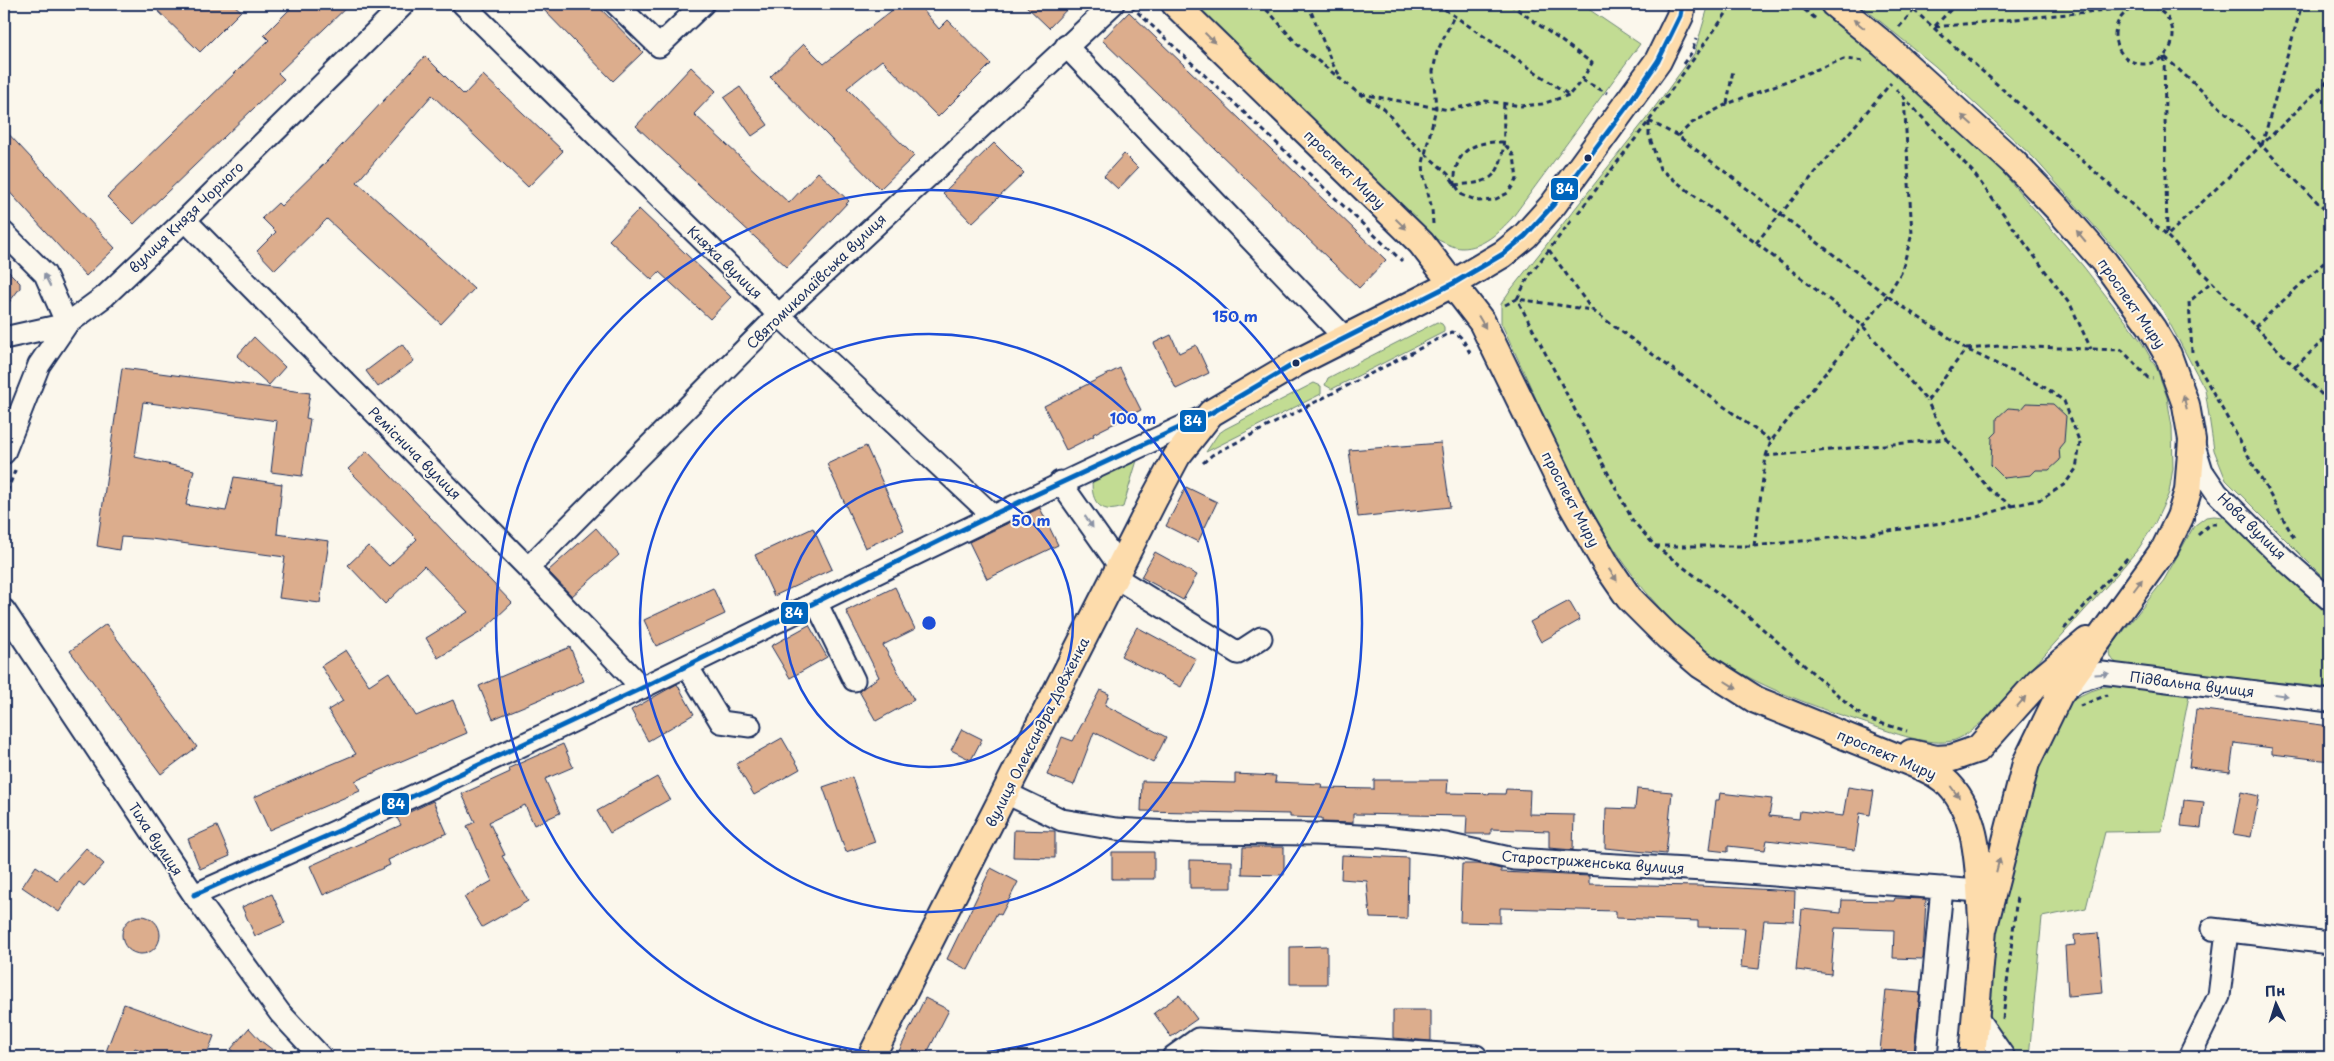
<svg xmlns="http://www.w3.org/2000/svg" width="2334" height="1061" font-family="'Playpen Sans',sans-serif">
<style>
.green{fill:#c2dc93;stroke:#6e8678}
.building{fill:#dcad8d;stroke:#1b2f5e}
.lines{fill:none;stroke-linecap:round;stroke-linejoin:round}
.minor-casing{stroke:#1b2f5e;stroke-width:25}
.major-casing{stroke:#1b2f5e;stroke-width:30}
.path{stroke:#1b2f5e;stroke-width:3;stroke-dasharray:5 4;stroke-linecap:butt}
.minor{stroke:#fbf7ec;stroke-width:21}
.major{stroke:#fddcac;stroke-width:26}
.bus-1-casing{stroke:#fbf7ec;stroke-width:9}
.bus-1{stroke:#0065bd;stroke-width:5}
.oneway{fill:#8c8685}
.oneway2{fill:#8b93a5}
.ring{fill:none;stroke:#1d4ed8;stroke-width:2.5}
.bus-dot{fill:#1b2f5e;stroke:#fbf7ec;stroke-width:2}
.labels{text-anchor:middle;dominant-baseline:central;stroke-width:4;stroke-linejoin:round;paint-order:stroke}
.street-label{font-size:14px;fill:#1b2f5e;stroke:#fbf7ec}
.centre{fill:#1d4ed8;stroke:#fbf7ec;stroke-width:2.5}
.ring-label{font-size:15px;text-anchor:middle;font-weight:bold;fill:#1d4ed8;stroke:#fbf7ec;stroke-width:4;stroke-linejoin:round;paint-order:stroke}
.line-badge{stroke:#fbf7ec;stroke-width:2}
.badge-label{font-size:14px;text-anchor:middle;font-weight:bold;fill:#fff}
</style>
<rect width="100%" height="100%" fill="#fbf7ec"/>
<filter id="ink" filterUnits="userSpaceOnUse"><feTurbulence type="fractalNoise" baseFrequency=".02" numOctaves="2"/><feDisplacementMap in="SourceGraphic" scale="10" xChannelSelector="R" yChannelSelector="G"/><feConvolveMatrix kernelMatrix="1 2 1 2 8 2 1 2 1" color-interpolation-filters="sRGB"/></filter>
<g filter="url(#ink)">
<path class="green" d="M1190,4H1581L1640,44L1512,218C1499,232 1483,248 1462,248C1453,248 1441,241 1432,237Z
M1709,4H1813L1913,88L1992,160L2083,266L2141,341L2157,369L2167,397L2172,427L2173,468L2169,493L2155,523L2139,548L2112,580L1989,716C1978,725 1968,735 1955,740C1930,749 1881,728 1856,720C1807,704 1757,686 1715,657C1607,582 1556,437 1501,323V304L1509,292L1646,119L1694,54Z
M1859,4H2330V584L2226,480L2214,450L2205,389L2163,311L2120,255L2035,159L1935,66Z
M1437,322L1442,324L1444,327V332L1332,389L1325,385L1328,378Z
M1314,383L1321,386V394L1206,452L1218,434L1225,429Z
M1138,457L1123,507C1099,516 1089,499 1093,476Z
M2214,516L2223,517L2233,523L2330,617V688L2124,666C2114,663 2108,658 2111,647L2164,580L2194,526L2206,517Z
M2124,686L2189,696L2162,831L2105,832L2086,908L2042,917L2029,1057H1987L1999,897L2020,794L2061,710L2075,698L2088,692L2103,687Z"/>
<path class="building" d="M151,4H233L241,11L200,52Z
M295,4H350L278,73L284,79L134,224L107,197L269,40L264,35Z
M538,4H596L643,52L613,81Z
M900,4H918L939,29L948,20L991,64L938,117L882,60L847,88L914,156L880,189L770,77L804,44L824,64Z
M1024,4H1072L1049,28Z
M1129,12L1386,260L1359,288L1102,40Z
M425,56L464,95L483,75L563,151L528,187L432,95L357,182L474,289L441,324L327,219L275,270L257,251L276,232L262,218L278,203L281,206L328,160Z
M691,67L716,91L694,114L789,203L818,172L849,201L787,267L636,126Z
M740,87L768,125L752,136L724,98Z
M4,129L115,248L86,276L4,186Z
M994,143L1024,173L972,223L943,193Z
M1124,154L1138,168L1118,189L1104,176Z
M639,209L731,297L710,319L659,272L652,280L609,240Z
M4,267L20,283V288L4,309Z
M1171,335L1179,353L1196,345L1209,373L1176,389L1154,343Z
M254,337L285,367L269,385L237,356Z
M402,344L414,361L378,387L366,371Z
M122,368L310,393L306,418L310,419L302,476L271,472L277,421L143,402L135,457L194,470L186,505L226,511L234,477L282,484L277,534L329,541L320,603L279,598L285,557L151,539L121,537L119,550L97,546Z
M1120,368L1141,410L1093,434L1094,436L1066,450L1044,406Z
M2026,403L2053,404L2066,416L2064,442L2059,448L2060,460L2049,470H2036L2031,475L2004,478L1991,465L1992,437L1997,432V418L2008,408L2021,409Z
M1441,443L1450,507L1358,517L1349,450Z
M866,446L904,530L865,548L827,464Z
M367,451L512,603L481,632L438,658L426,638L468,612L424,566L385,604L348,565L368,546L389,566L417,539L348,469Z
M1186,487L1217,502L1198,542L1166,526Z
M1040,508L1058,545L987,579L969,542Z
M596,528L619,555L572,596L548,571Z
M813,528L832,569L774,596L755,555Z
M1155,552L1197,575L1183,600L1141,577Z
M895,587L915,629L883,645L914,700L876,721L859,691L879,677L846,611Z
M713,588L725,614L656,646L644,620Z
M1569,601L1580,620L1541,642L1530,622Z
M106,624L197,747L161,774L70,651Z
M809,625L827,657L790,678L771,646Z
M1137,627L1196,659L1181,687L1121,656Z
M570,647L584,681L493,719L479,686Z
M346,650L369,685L389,672L416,716L453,700L467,733L355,781L360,791L269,830L254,797L356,754L328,710L343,701L321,666Z
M677,684L694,714L648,741L631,710Z
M1100,690L1109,694L1105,705L1166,737L1153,763L1094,732L1074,785L1047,775L1062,737L1073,741Z
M2196,709L2330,726V761L2272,754V748L2234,743L2230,772L2189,767Z
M962,729L982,739L971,760L951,750Z
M782,738L800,769L754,795L736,764Z
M563,744L573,767L545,779L560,813L534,825L525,805L489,822L505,855L502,856L528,901L482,927L464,897L492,881L467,826L475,822L462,794L510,772L509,768Z
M1235,774L1276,776L1275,782L1322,784L1321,788L1374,789V780H1448L1447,793L1505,794L1506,789L1530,790L1529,814L1574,815L1573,850L1549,848V831L1491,829V834H1466L1467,816L1353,814V823L1322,822V818L1290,817V814L1141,811L1142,781L1235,783Z
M657,777L670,799L610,833L597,811Z
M852,777L875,842L846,852L823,787Z
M1848,787L1874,791L1870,815L1860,813L1855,850L1767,840L1765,850L1728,846V852L1710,850L1716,800H1719L1720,793L1772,799L1769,816L1799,819L1800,811L1843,816Z
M1637,789L1672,792L1666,854L1605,848L1606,808L1635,809Z
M2241,792L2259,796L2251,837L2233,834Z
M2184,800L2204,802L2201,828L2181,826Z
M433,801L447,833L388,860L390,865L323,895L310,866L401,825L397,818Z
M217,826L230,856L200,869L188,839Z
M1014,830L1055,831V858L1013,857Z
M1243,847H1284V875L1242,874Z
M86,848L104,864L84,886L79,882L59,912L22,887L36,866L57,880Z
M1112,852H1154V879H1112Z
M1342,855L1408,858L1407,919L1370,918L1367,881L1341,879Z
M1190,860L1232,861V888H1190Z
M1462,864H1479L1501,869V872L1589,876V884L1699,886L1795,891L1794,921L1764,920L1759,969L1741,967L1745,928L1698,927V921L1616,918V911L1500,908V923L1460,922Z
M991,868L1018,882L1001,915L997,913L968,970L947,959Z
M272,894L285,923L255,936L242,907Z
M1895,898L1926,899L1923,959L1893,958L1894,930L1835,928L1831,974L1796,970L1802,909L1841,913L1842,900L1894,901Z
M122 935a19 19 0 1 1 38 0a19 19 0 1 1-38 0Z
M2098,933L2103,993L2068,996L2065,946L2075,945L2074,935Z
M1327,946V984H1290V947Z
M1886,990L1920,993L1914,1054L1880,1051Z
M1179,995L1197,1019L1171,1037L1154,1013Z
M925,998L949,1010L925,1057H912L899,1051Z
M124,1004L214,1036L206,1057H162L135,1048L131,1057H104Z
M1393,1010H1431V1041L1393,1038Z
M249,1028L261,1041L282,1057H242L231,1049Z"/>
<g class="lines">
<g class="minor-casing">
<path id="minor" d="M463,4L779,315L992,515
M616,4L659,46L703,4
M1066,46L1346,339
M185,220L528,568L642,688
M4,233L45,274L67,324L4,338
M2194,445L2202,471L2217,493L2275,551L2330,600
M4,453L39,365L67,324L105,296L185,220L404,4
M1060,482L1120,567
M528,568L779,315L1113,4
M1115,577L1238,653L1261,638
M816,602L854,680
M4,610L194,895L280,1013L321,1057
M687,666L721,722L750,726
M2065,690L2077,681L2102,673L2330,701
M1006,793L1062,820L1116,829L1187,833L1315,834L1383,837L1446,844L1514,859L1721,871L1979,891
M194,895C345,828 496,759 645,686C833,595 1020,501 1210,414
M2212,929L2330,943
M1975,1015L2004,1057
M1173,1057L1198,1039L1476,1056
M1926,1057L1942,888
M2189,1057L2219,996L2227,931"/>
</g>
<g class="major-casing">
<path id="major" d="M1175,4L1421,243L1482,322L1569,500L1607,566L1629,598L1667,636L1701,665L1756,700L1924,768C1931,771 1938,775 1944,780C1983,813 1978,883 1983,930
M1834,4L1883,44L2013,162L2059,210L2105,263L2152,328L2168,355L2186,405L2192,440L2188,491L2180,517L2165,548L2059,695L2026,763L1983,930L1972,1057
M1911,753L1936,759L1952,758L1978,749L2039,681L2087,641
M871,1057L1154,499L1177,456L1211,413L1296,363L1454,283L1503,254L1525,236L1553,205L1658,61L1680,16L1682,4"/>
</g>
<path class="path" d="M1259,4L1270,13L1298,45L1358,93L1384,109L1411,141L1448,174L1462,195L1479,201L1494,200L1508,193L1517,179L1514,156L1503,142C1473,141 1453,151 1455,185
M1308,4L1332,63L1340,76
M1437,4L1569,95L1582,80L1607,93
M1510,4L1592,63L1582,80
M1797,4L1816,19
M1907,4L2167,236L2330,79
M2108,4L2112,9
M1131,6L1402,261
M2149,6L2176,4
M2115 35a29 29 0 1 1 58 0a29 29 0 1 1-58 0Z
M1935,26L1956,4
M1899,27L1914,10
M1935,27L2138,7
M2164,57L2167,236L2330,403
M2165,57L2261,145L2330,215
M1683,64L1692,52L1696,39
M1896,89L1972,171L2071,306L2091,349
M1361,94L1449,110L1486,101L1521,106L1542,104L1569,95
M1727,104L1733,70
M1649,121L1678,136L1893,300L1966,349L1927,401L1862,325L1660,169L1649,135Z
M1678,136L1692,123L1727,104L1844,59L1866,61
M2262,145L2302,4
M1455,185C1465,184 1477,184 1486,180C1510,170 1502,125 1504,103
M1578,213L1649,121L1733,4
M1571,221L1529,276L1517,299L1592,310L1771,441
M1433,224L1432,209L1424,177L1423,163L1436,108L1433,71L1437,52L1454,16
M1756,243L1891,83
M1549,250L1592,310
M1505,305L1517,299L1633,521L1655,546L1746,614L1864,718L1907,731
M2255,327L2330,257
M1967,349L1999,346L2122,350L2148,378H2153
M2192,352L2189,302L2210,283
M2195,360L2294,538
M2295,367L2330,334
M4,372L8,377L4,391
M1947,439L1990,490L2012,506
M1766,456L1771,441L1887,296L1901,273L1912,234L1904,97
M1203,463L1212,455L1452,332C1462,334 1465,344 1470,353
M4,500L16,468
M2198,535L2210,524H2220
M1655,546H1754L1876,533L1974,518L2012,506L2042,499L2065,484L2076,469L2080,443L2064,401L2044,387L1966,349
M1754,546L1766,456L1947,439L1927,401
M2064,629L2130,555
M2080,706L2107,695
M2003,1019L2017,896"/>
<use href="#minor" class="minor"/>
<use href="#major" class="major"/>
<g class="bus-1-casing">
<path id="bus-1" d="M194,895L343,829L642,688L992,515L1211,413L1296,363L1454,283L1503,254L1525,236L1553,205L1628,105L1658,61L1680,16L1682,4"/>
</g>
<use href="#bus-1" class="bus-1"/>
</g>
<defs><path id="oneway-solid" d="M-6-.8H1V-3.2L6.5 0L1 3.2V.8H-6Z" transform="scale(1.25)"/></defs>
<g class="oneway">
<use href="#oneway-solid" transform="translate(1859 24) rotate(-141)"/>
<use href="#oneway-solid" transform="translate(1210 38) rotate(44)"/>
<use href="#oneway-solid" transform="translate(1967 120) rotate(-138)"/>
<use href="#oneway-solid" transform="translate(1401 224) rotate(44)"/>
<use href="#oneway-solid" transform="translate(2081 236) rotate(-130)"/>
<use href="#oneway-solid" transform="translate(1482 322) rotate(59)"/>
<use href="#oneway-solid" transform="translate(2185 402) rotate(-104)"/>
<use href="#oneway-solid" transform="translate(1613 575) rotate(55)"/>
<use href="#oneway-solid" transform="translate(2138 585) rotate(-53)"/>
<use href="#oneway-solid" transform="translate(1731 685) rotate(32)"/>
<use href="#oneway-solid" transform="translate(2021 702) rotate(-49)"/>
<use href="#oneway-solid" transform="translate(1955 792) rotate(53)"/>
<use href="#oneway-solid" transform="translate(1998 865) rotate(-76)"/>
</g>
<g class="oneway2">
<use href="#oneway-solid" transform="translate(47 280) rotate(-117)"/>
<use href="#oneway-solid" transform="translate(1089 522) rotate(56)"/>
<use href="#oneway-solid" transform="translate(2102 674) rotate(-4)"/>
<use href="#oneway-solid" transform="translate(2281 695) rotate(7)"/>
</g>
</g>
<g class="ring">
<circle cx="929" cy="623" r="144"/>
<circle cx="929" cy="623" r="289"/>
<circle cx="929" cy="623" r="433"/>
</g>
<g class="bus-dot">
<circle cx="1588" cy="158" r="4.5"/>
<circle cx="1296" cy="363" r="4.5"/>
</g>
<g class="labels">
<g class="street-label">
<text transform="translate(1345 169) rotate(44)">проспект Миру</text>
<text transform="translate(186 217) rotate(-44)">вулиця Князя Чорного</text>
<text transform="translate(725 262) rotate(44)">Княжа вулиця</text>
<text transform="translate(816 281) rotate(-44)">Святомиколаївська вулиця</text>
<text transform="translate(2132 303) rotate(55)">проспект Миру</text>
<text transform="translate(415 453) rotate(45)">Реміснича вулиця</text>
<text transform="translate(1571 499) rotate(62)">проспект Миру</text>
<text transform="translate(2252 526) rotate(44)">Нова вулиця</text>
<text transform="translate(2192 684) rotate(7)">Підвальна вулиця</text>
<text transform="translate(1037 732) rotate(-63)">вулиця Олександра Довженка</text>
<text transform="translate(1887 754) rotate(23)">проспект Миру</text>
<text transform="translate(156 839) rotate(56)">Тиха вулиця</text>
<text transform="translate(1593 862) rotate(4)">Старостриженська вулиця</text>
</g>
</g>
<circle cx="929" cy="623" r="8" class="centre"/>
<g class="ring-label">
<text x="1235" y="322">150 m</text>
<text x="1133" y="424">100 m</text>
<text x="1031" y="526">50 m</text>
</g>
<g class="line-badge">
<rect x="1550" y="177" width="29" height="24" rx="5" fill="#0065bd"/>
<rect x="1179" y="409" width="28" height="24" rx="5" fill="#0065bd"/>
<rect x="780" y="601" width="29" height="24" rx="5" fill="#0065bd"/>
<rect x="381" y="792" width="29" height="24" rx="5" fill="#0065bd"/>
</g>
<g class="badge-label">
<text x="1565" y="194">84</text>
<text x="1193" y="426">84</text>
<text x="794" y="618">84</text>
<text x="396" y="809">84</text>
</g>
<rect width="2334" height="1061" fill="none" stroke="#fbf7ec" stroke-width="20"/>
<rect x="10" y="10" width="2314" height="1041" fill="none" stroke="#1b2f5e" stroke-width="2" filter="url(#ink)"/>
<g transform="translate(2276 1004) rotate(356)" stroke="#fbf7ec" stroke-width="4" paint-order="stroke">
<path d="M0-4L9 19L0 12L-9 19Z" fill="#1b2f5e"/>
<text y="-8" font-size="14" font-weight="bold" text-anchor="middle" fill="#1b2f5e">Пн</text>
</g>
</svg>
